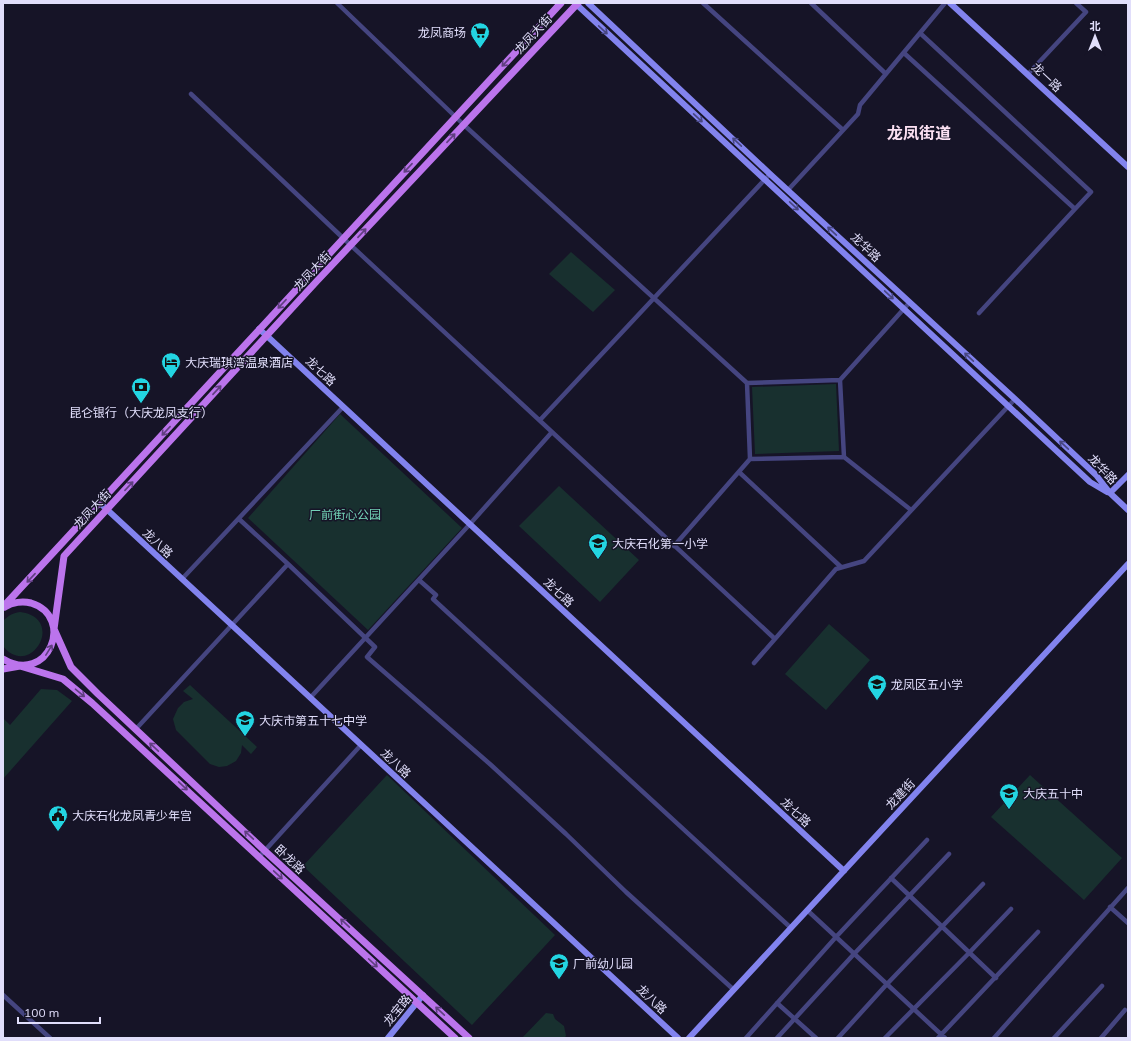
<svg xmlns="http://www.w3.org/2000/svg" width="1131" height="1041" font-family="Mulish,'Noto Sans SC',sans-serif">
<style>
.green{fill:#18302f}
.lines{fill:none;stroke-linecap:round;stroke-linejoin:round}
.street{stroke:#454580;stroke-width:4.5}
.secondary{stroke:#8283ee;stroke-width:6}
.primary{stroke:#bb74ec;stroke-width:7}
.oneway{stroke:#474681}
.oneway2{stroke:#603f80}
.labels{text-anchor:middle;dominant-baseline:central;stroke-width:3;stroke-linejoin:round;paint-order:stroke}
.poi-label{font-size:12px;fill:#e1defb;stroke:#161427;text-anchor:start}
.street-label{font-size:12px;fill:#e1defb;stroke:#161427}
.park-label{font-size:12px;fill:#73d2b7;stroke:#161427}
.district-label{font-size:16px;font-weight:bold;fill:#fbe0f2;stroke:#161427}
</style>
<rect width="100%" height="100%" fill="#161427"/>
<path class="green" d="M571,252L615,290L593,312L549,274Z
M836,384L839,451L755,454L752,387Z
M340,414L462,528L368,630L248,518Z
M559,486L639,560L600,602L519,526Z
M20,612C67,618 30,680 3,646V621C8,616 12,613 20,612Z
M829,624L870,660L826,710L785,674Z
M190,685L257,747L251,754L242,745L241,753L236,761L227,766L219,767L210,764L176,730L173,719L178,708L184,702L193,699L183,691Z
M41,689L57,690L72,701L3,779V718L10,725Z
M387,775L555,935L472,1025L303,866Z
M1030,775L1122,858L1084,900L991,817Z
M546,1013L553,1014L555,1019L564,1026L566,1036L564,1038H522Z"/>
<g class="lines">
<path class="street" d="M337,3L464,125L747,383L840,380L844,457L750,459L747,383
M703,3L843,130
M811,3L886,74
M904,53L1075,209L1091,192L920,33
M1028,74L1086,12L1076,3
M191,94L343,238L775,639
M788,190L858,114L860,105L945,3
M979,313L1075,209
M840,380L910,302
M540,420L770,174
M844,457L911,510
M739,472L841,567
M239,519L288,564L375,647L367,657L491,765L566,834L626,892L734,990
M674,546L750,459
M182,579L343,407
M419,580L436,595L433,599L446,611L791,928
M754,663L836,569L864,561L1015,399
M310,698L470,524L552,432
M135,730L288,564
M259,857L361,745
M891,878L996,978
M1110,907L1128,923
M807,910L945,1038
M3,995L50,1038
M777,1003L816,1038
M746,1038L836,937L927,840
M777,1038L854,954L949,854
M838,1038L887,984L983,884
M885,1038L969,953L1011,909
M938,1038L1038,932
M994,1038L1128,888
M1054,1038L1102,986
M1101,1038L1125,1010"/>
<path class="secondary" d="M575,3L1090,482L1107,492
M588,3L770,174L1015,399L1096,475L1110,493L1128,510
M950,3L1128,167
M259,329L267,336L844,871
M1110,493L1128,475
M100,503L678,1038
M388,1038L423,995
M689,1038L1128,564"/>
<path class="primary" d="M3,607L561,3
M3,659C48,686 76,617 31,603C23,601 12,602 5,607
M3,669L20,666L63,679L92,703L455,1038
M469,1038L265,851L98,694L71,667L54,629L64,556L316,282L578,3"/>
</g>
<defs><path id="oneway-shaft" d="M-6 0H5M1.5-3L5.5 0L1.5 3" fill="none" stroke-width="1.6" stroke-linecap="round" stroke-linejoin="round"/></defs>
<g class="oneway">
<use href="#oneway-shaft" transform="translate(603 30) rotate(43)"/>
<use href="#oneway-shaft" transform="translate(698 118) rotate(43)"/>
<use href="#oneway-shaft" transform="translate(737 142) rotate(-137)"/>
<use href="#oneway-shaft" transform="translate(794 206) rotate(43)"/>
<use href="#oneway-shaft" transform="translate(832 231) rotate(-137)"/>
<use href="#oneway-shaft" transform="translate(889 295) rotate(43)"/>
<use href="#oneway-shaft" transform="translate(969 357) rotate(-137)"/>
<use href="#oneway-shaft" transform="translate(1064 445) rotate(-137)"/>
</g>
<g class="oneway2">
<use href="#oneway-shaft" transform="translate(506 62) rotate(133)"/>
<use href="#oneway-shaft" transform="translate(451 138) rotate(-47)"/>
<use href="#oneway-shaft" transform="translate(408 168) rotate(133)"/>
<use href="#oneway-shaft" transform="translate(362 233) rotate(-47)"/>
<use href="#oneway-shaft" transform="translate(282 304) rotate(133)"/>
<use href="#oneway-shaft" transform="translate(217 390) rotate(-47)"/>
<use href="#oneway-shaft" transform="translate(166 431) rotate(133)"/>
<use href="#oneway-shaft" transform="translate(129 486) rotate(-47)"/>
<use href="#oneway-shaft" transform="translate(31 578) rotate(133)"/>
<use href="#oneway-shaft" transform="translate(49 650) rotate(-58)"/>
<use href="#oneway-shaft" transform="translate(80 693) rotate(40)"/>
<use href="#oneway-shaft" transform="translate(154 747) rotate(-137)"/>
<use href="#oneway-shaft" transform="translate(183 786) rotate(43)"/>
<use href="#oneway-shaft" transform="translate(249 835) rotate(-137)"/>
<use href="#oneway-shaft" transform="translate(278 875) rotate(43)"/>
<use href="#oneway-shaft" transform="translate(345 923) rotate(-137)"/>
<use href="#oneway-shaft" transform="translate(373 963) rotate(43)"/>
<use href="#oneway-shaft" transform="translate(440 1011) rotate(-137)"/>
</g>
<defs>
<g id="supermarket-pin" transform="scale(1)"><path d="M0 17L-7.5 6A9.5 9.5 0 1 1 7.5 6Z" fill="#23d5e2" stroke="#161427"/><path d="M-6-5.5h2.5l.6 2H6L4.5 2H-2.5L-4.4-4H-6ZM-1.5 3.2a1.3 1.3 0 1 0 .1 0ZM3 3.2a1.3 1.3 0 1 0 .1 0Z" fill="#111"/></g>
<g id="hotel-pin" transform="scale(1)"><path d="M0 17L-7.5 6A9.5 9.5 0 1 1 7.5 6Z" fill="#23d5e2" stroke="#161427"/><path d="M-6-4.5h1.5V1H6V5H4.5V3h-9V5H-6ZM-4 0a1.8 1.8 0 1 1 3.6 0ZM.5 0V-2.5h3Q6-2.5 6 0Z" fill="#111"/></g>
<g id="bank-pin" transform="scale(1)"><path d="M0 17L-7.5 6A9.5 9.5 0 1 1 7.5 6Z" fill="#23d5e2" stroke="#161427"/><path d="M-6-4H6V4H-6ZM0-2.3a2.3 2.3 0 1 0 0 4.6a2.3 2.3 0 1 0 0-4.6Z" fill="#111"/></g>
<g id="school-pin" transform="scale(1)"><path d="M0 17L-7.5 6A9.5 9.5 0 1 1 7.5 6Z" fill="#23d5e2" stroke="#161427"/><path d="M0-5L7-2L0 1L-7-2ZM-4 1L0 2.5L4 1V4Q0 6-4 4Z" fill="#111"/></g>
<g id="civic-pin" transform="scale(1)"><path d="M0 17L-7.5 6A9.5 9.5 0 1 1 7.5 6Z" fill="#23d5e2" stroke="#161427"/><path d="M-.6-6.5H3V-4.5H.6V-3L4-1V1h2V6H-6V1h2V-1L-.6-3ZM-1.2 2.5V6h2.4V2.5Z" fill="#111"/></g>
</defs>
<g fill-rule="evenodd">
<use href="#supermarket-pin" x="480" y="32"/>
<use href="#hotel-pin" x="171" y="362"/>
<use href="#bank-pin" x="141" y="387"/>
<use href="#school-pin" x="598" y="543"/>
<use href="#school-pin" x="877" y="684"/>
<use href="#school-pin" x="245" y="720"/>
<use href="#school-pin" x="1009" y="793"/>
<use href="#civic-pin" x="58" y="815"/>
<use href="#school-pin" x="559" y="963"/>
</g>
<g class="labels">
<g class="poi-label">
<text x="466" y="32" text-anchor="end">龙凤商场</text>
<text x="185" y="362">大庆瑞琪湾温泉酒店</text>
<text x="141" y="412" text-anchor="middle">昆仑银行（大庆龙凤支行）</text>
<text x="612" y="543">大庆石化第一小学</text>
<text x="891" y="684">龙凤区五小学</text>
<text x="259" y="720">大庆市第五十七中学</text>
<text x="1023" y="793">大庆五十中</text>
<text x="72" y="815">大庆石化龙凤青少年宫</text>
<text x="573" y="963">厂前幼儿园</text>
</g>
<g class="street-label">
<text transform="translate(533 34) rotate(-47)">龙凤大街</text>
<text transform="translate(1047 77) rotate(43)">龙一路</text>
<text transform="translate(866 247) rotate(43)">龙华路</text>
<text transform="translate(312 271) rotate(-47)">龙凤大街</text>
<text transform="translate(321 371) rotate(43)">龙七路</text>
<text transform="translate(1103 469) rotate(47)">龙华路</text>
<text transform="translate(92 509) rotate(-47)">龙凤大街</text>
<text transform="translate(158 543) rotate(43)">龙八路</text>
<text transform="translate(559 592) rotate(43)">龙七路</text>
<text transform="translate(396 763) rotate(43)">龙八路</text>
<text transform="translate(900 794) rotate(-47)">龙建街</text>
<text transform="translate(796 812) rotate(43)">龙七路</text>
<text transform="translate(290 859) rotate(43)">卧龙路</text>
<text transform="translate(652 999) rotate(43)">龙八路</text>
<text transform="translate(397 1010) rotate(-51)">龙宝路</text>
</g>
<g class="park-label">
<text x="345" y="514">厂前街心公园</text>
</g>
<g class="district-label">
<text x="919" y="133">龙凤街道</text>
</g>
</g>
<rect width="1131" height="1041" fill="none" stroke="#e1defb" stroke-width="8"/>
<g transform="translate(1095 36)" stroke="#161427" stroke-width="3" paint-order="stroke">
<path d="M0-3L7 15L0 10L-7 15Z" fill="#e1defb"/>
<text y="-6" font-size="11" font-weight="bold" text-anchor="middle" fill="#e1defb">北</text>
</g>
<path d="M18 1017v6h82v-6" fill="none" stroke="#e1defb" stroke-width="2"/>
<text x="24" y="1017" font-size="12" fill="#e1defb" stroke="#161427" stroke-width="3" paint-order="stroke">100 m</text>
</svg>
